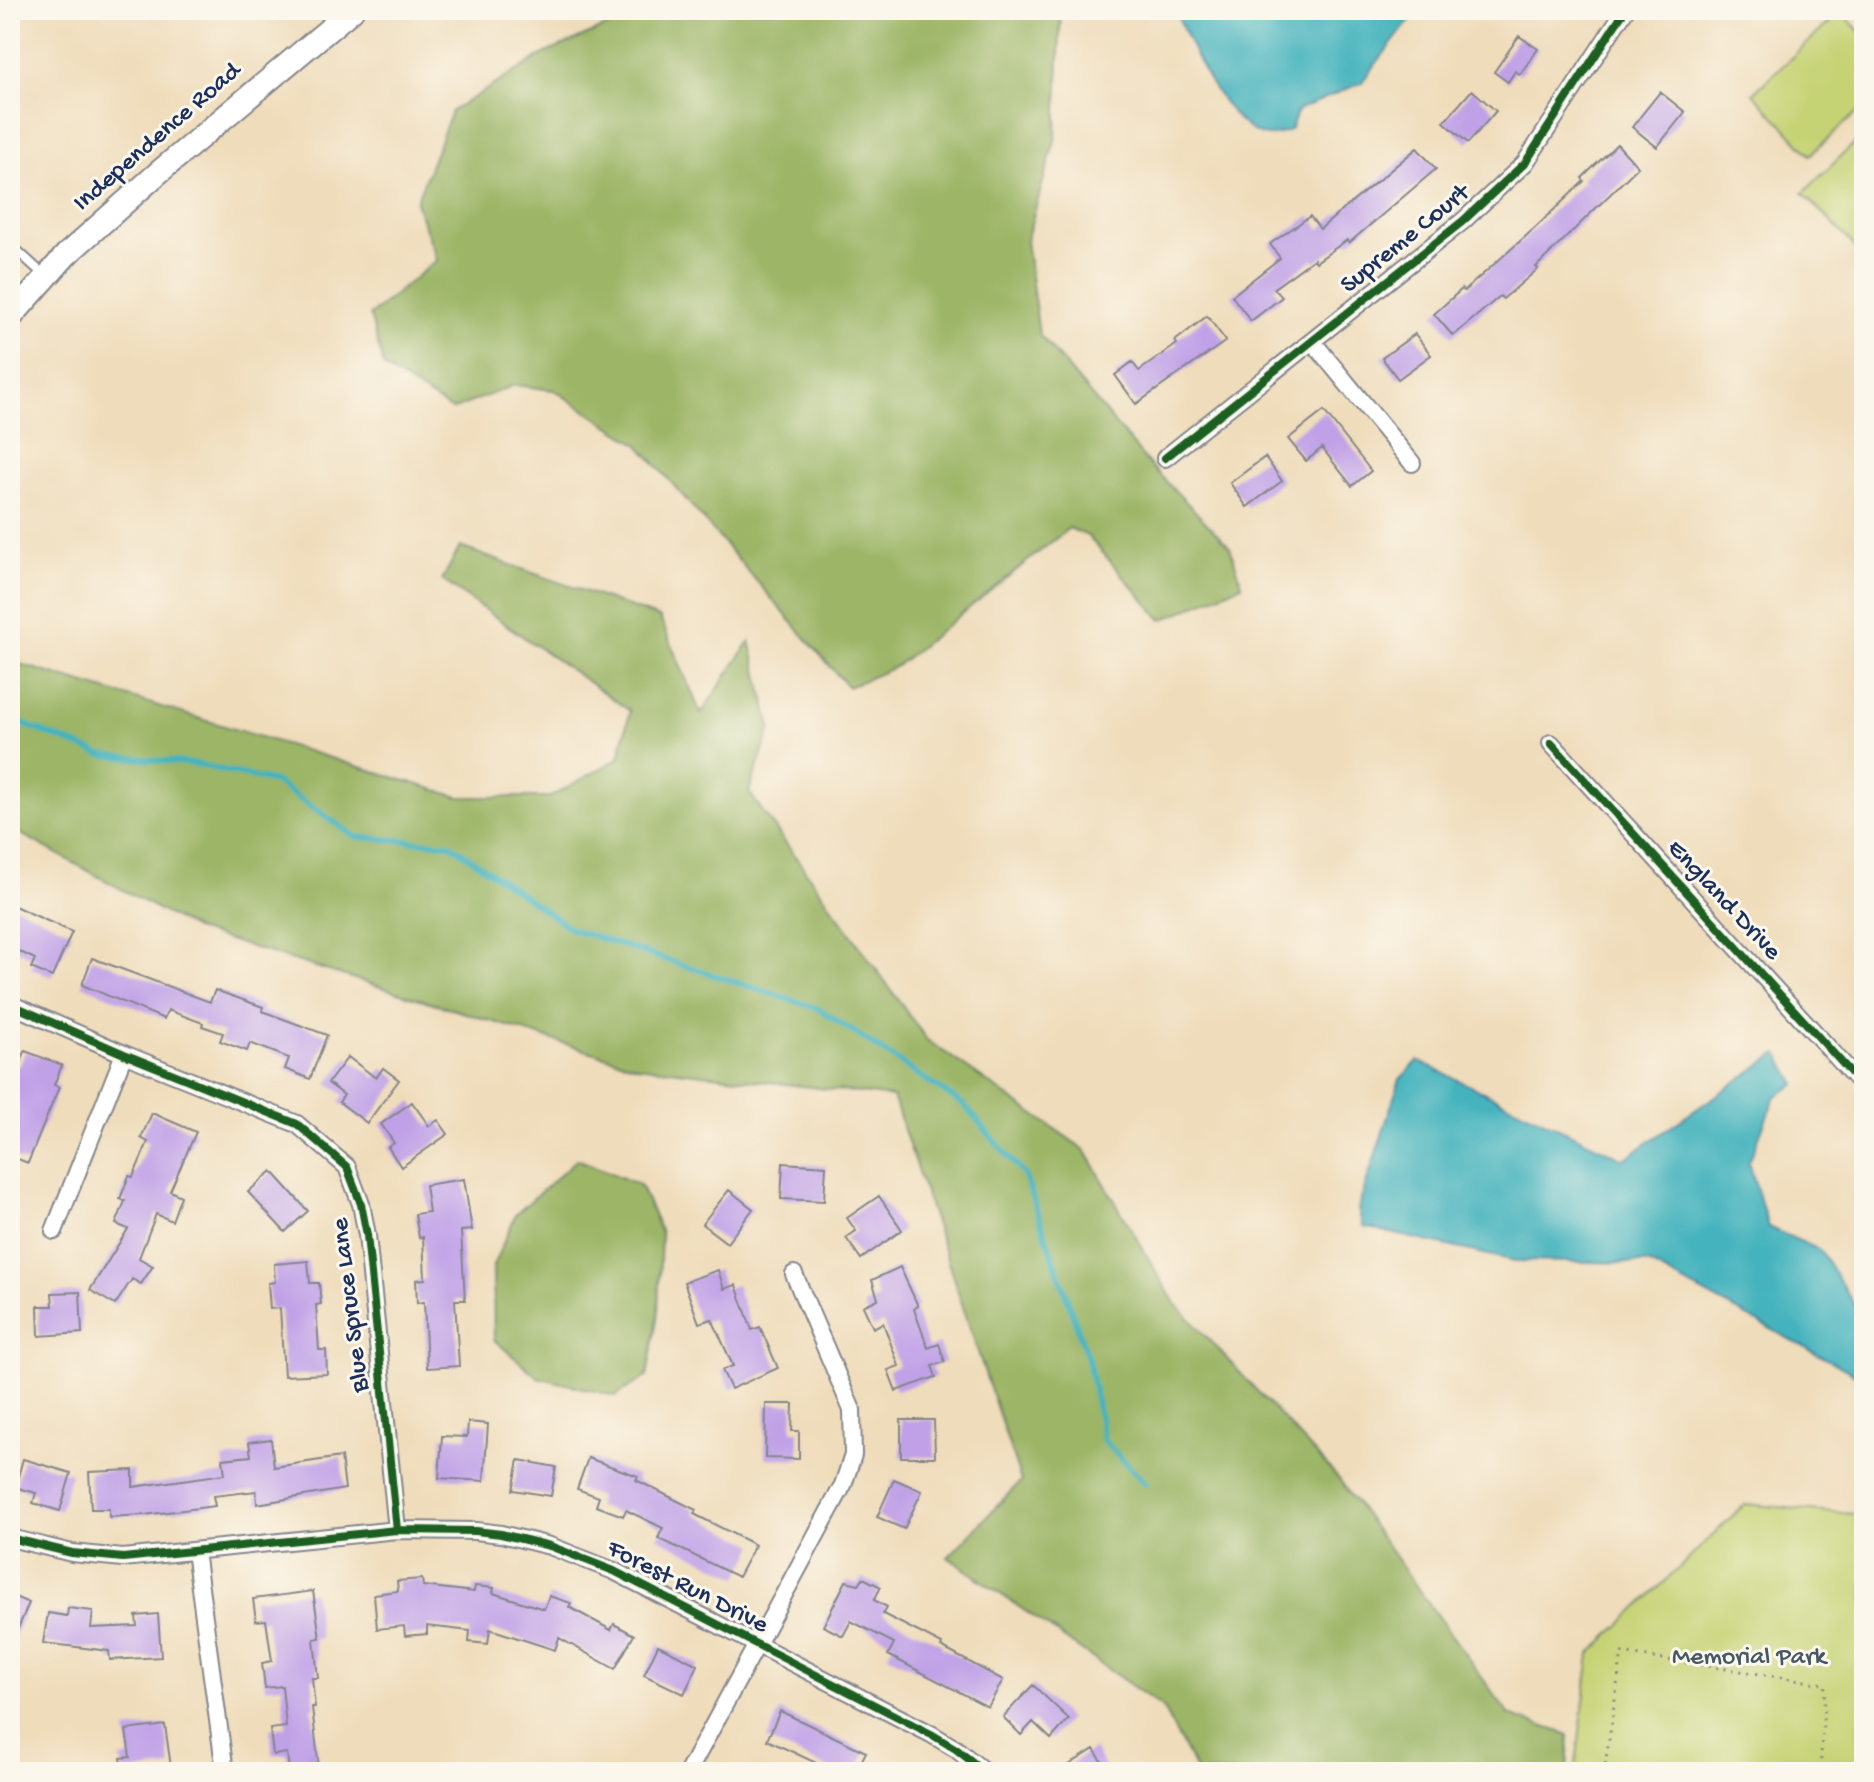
<svg xmlns="http://www.w3.org/2000/svg" width="1874" height="1782" font-family="'Gochi Hand',sans-serif">
<style>
.green{fill:#c6d375;stroke:#70816a;stroke-width:2}
.forest{fill:#9cb566;stroke:#5c7262;stroke-width:2}
.water{fill:#44b3bd;stroke:#30718e;stroke-width:2}
.lines{fill:none;stroke-linecap:round;stroke-linejoin:round}
.stream{stroke:#44b3bd;stroke-width:6}
.building{fill:#c0a1e7}
.lane-casing{stroke:#85868c;stroke-width:12}
.street-casing{stroke:#85868c;stroke-width:20}
.secondary-casing{stroke:#85868c;stroke-width:26}
.path{stroke:#85868c;stroke-width:3;stroke-dasharray:2 6;stroke-linecap:butt}
.lane{stroke:#fff;stroke-width:8}
.street{stroke:#fff;stroke-width:16}
.secondary{stroke:#fff;stroke-width:22}
.cycleway-casing{stroke:#fbf7ec;stroke-width:13}
.cycleway{stroke:#1b5e20;stroke-width:8}
.labels{text-anchor:middle;dominant-baseline:central;stroke-width:6;stroke-linejoin:round;paint-order:stroke}
.street-label{font-size:26px;fill:#1b2f5e;stroke:#fbf7ec}
.park-label{font-size:26px;fill:#465864;stroke:#fbf7ec}
</style>
<rect width="100%" height="100%" fill="#fbf7ec"/>
<filter id="ink" filterUnits="userSpaceOnUse"><feTurbulence type="fractalNoise" baseFrequency=".0125" numOctaves="2"/><feDisplacementMap in="SourceGraphic" scale="16" xChannelSelector="R" yChannelSelector="G"/><feConvolveMatrix kernelMatrix="1 2 1 2 8 2 1 2 1" color-interpolation-filters="sRGB"/></filter>
<filter id="wash" filterUnits="userSpaceOnUse"><feTurbulence type="fractalNoise" baseFrequency=".006" numOctaves="4" result="noise"/><feDisplacementMap in="SourceGraphic" scale="32" xChannelSelector="R" yChannelSelector="G"/><feGaussianBlur stdDeviation="1.8" result="paint"/><feColorMatrix in="noise" values="0 0 0 0 0 0 0 0 0 0 0 0 0 0 0 0 0 1.4 0 .05"/><feComposite in="paint" operator="in"/></filter>
<g filter="url(#wash)">
<rect width="100%" height="100%" fill="#efdcba"/>
<path class="green" d="M1841,12L1864,36V106L1810,155L1753,93Z
M1864,134V256L1803,193Z
M1745,1504L1864,1515V1772H1575L1590,1654Z"/>
<path class="forest" d="M644,10H1061L1056,137L1026,241L1039,334L1149,464L1230,547L1242,585L1162,620L1088,536L1069,528L895,667L848,687L639,445L554,390L514,385L452,410L384,367L370,315L437,260L416,202L452,111L546,53Z
M460,547L660,618L701,714L750,641L771,728L749,792L927,1040L1085,1150L1174,1302L1338,1478L1509,1715L1569,1735L1567,1772H1197L1162,1707L948,1557L1021,1481L893,1097L637,1066L196,930L10,828V661L459,797H550L619,758L630,711L442,580Z
M577,1159L640,1185L661,1233L658,1313L647,1377L615,1396L538,1377L494,1340L493,1266L516,1214Z"/>
<path class="water" d="M1175,10H1418L1361,83L1298,110L1290,130C1282,132 1273,137 1266,136C1227,130 1189,44 1175,10Z
M1778,1053L1796,1084L1775,1097L1749,1162L1768,1227L1820,1250L1864,1320V1385L1851,1372L1648,1263L1515,1261L1363,1227L1358,1209L1400,1079L1418,1061L1624,1159Z"/>
<g class="lines">
<path class="stream" d="M10,719L102,755L196,764L275,782L356,837L450,844L571,929L819,1009L964,1105L1025,1176L1088,1359L1104,1441L1146,1484"/>
</g>
<g id="blocks">
<path class="building" d="M1519,36L1538,49L1520,74L1515,71L1508,82L1494,72Z
M1472,90L1496,111L1468,143L1444,122Z
M1660,92L1685,112L1657,147L1632,127Z
M1617,144L1638,167L1536,267L1538,269L1503,299L1500,296L1453,336L1434,314L1462,289L1464,291L1536,227L1584,181L1582,178Z
M1417,148L1436,169L1349,243L1347,240L1316,262L1314,259L1274,288L1282,297L1251,321L1232,296L1280,258L1270,244L1310,216L1320,229Z
M1207,316L1226,341L1136,404L1115,375L1132,362L1139,371L1177,344L1175,341Z
M1415,334L1431,355L1398,379L1382,358Z
M1324,411L1371,471L1352,486L1322,448L1306,461L1288,439Z
M1265,457L1282,481L1247,507L1230,483Z
M10,904L72,932L52,977L31,968L35,959L10,947Z
M92,958L210,1002L215,990L263,1007L262,1011L327,1035L310,1079L285,1069L289,1058L250,1043L247,1051L220,1041L223,1033L202,1026L203,1023L168,1010L164,1019L82,985Z
M25,1051L62,1065L54,1085L59,1087L28,1163L10,1156V1062L20,1066Z
M348,1057L376,1078L383,1068L399,1080L367,1123L339,1102L344,1095L328,1083Z
M412,1102L429,1126L438,1120L448,1134L401,1167L388,1147L394,1143L381,1124Z
M152,1113L196,1132L170,1191L181,1196L172,1221L156,1214L139,1258L153,1266L141,1284L132,1279L115,1305L90,1290L128,1229L116,1224L125,1201L120,1199L129,1176L133,1177L148,1142L141,1138Z
M783,1163L826,1166L824,1201L781,1199Z
M272,1171L308,1211L285,1232L248,1192Z
M464,1179L472,1230L461,1231L465,1300H455L459,1366L427,1368L424,1302L417,1303L416,1280L425,1279L423,1237L419,1238L415,1214L429,1212L425,1185Z
M729,1190L753,1209L727,1243L702,1224Z
M879,1196L902,1230L861,1259L846,1238L856,1231L847,1218Z
M308,1261L310,1283H319L321,1304L316,1305L319,1350H326L327,1374L284,1376L280,1308L270,1309L268,1283L275,1282L274,1264Z
M900,1267L918,1306L914,1309L928,1348L939,1344L945,1362L932,1366L936,1377L896,1391L888,1370L899,1366L883,1323L873,1328L863,1306L878,1299L872,1280Z
M718,1270L724,1289L736,1285L752,1330L760,1327L778,1368L731,1389L722,1370L733,1366L712,1319L699,1323L684,1282Z
M80,1292L82,1333L39,1336L38,1306H53L52,1293Z
M766,1404H793L792,1431H799V1459L765,1458Z
M901,1420H934L935,1457H901Z
M468,1422L488,1424L484,1481L439,1478L442,1436L467,1437Z
M271,1439L274,1467L341,1457L345,1489L257,1504L256,1491L213,1496L215,1506L144,1515L109,1517V1509H91L89,1472L133,1470V1487L225,1474L223,1459L251,1456L249,1442Z
M588,1458L638,1476L636,1480L696,1510L694,1514L755,1545L738,1577L658,1538L663,1528L626,1510L623,1516L596,1506L599,1497L577,1489Z
M23,1459L71,1473L60,1511L33,1503L36,1493L15,1487Z
M519,1460L556,1467L551,1496L513,1490Z
M894,1479L922,1491L904,1529L877,1517Z
M863,1578L881,1587L874,1600L887,1607L883,1614L942,1644L941,1647L1003,1680L988,1707L888,1655L894,1643L851,1621L843,1636L823,1626L846,1581L859,1584Z
M422,1579L423,1586L474,1592L475,1586L494,1588L493,1593L544,1609L549,1596L571,1603L569,1607L611,1630L614,1624L634,1635L615,1669L559,1638L555,1650L490,1629L488,1644L469,1642L470,1631L427,1626V1634L405,1636L404,1626L377,1629L374,1594L398,1591L397,1581Z
M313,1591L320,1638L314,1639L318,1678H312L315,1707H312L319,1769L289,1772L287,1753L273,1755L270,1729L286,1727L282,1686L265,1688L262,1663L272,1661L266,1620L256,1621L253,1599Z
M10,1595L29,1603L10,1647Z
M68,1608L93,1611L91,1628L137,1626L136,1616L158,1614L161,1657L110,1660L109,1651L43,1643L48,1613L67,1616Z
M658,1645L698,1665L684,1694L644,1675Z
M1033,1685L1069,1719L1051,1739L1033,1722L1021,1735L1003,1717Z
M780,1711L866,1752L856,1772H825L827,1768L767,1740Z
M165,1725L171,1767L123,1772L121,1758L130,1757L126,1730Z
M1094,1749L1109,1772H1058Z"/>
</g>
</g>
<g filter="url(#ink)">
<use href="#blocks" fill-opacity="0" stroke="#85868c" stroke-width="2"/>
<g class="lines">
<g class="lane-casing">
<path id="lane" d="M10,244L45,276"/>
</g>
<g class="street-casing">
<path id="street" d="M1313,342L1412,463
M1165,458L1463,221L1525,163L1625,10
M1551,743L1864,1087
M10,1004L124,1054L297,1124L347,1167L361,1204L367,1235L397,1530
M54,1231L124,1054
M10,1538L72,1553L123,1558L397,1530L476,1531L501,1534L550,1546L614,1571L931,1734L956,1749L985,1772
M195,1551L225,1772
M688,1772L843,1485L853,1455L852,1410L794,1274"/>
</g>
<g class="secondary-casing">
<path id="secondary" d="M10,318L66,255L158,173L352,10"/>
</g>
<path class="path" d="M1604,1772L1622,1653L1825,1684L1820,1772"/>
<use href="#lane" class="lane"/>
<use href="#street" class="street"/>
<use href="#secondary" class="secondary"/>
<g class="cycleway-casing">
<path id="cycleway" d="M1165,458L1463,221L1525,163L1625,10
M1551,743L1864,1087
M10,1004L124,1054L297,1124L347,1167L361,1204L367,1235L397,1530
M10,1538L72,1553L123,1558L397,1530L476,1531L501,1534L550,1546L614,1571L931,1734L956,1749L985,1772"/>
</g>
<use href="#cycleway" class="cycleway"/>
</g>
</g>
<g class="labels">
<g class="street-label">
<text transform="translate(158 138) rotate(-41)">Independence Road</text>
<text transform="translate(1406 240) rotate(-39)">Supreme Court</text>
<text transform="translate(1723 901) rotate(47)">England Drive</text>
<text transform="translate(352 1305) rotate(-97)">Blue Spruce Lane</text>
<text transform="translate(687 1588) rotate(27)">Forest Run Drive</text>
</g>
<g class="park-label">
<text x="1749" y="1658">Memorial Park</text>
</g>
</g>
<rect width="1874" height="1782" fill="none" stroke="#fbf7ec" stroke-width="40"/>
</svg>
